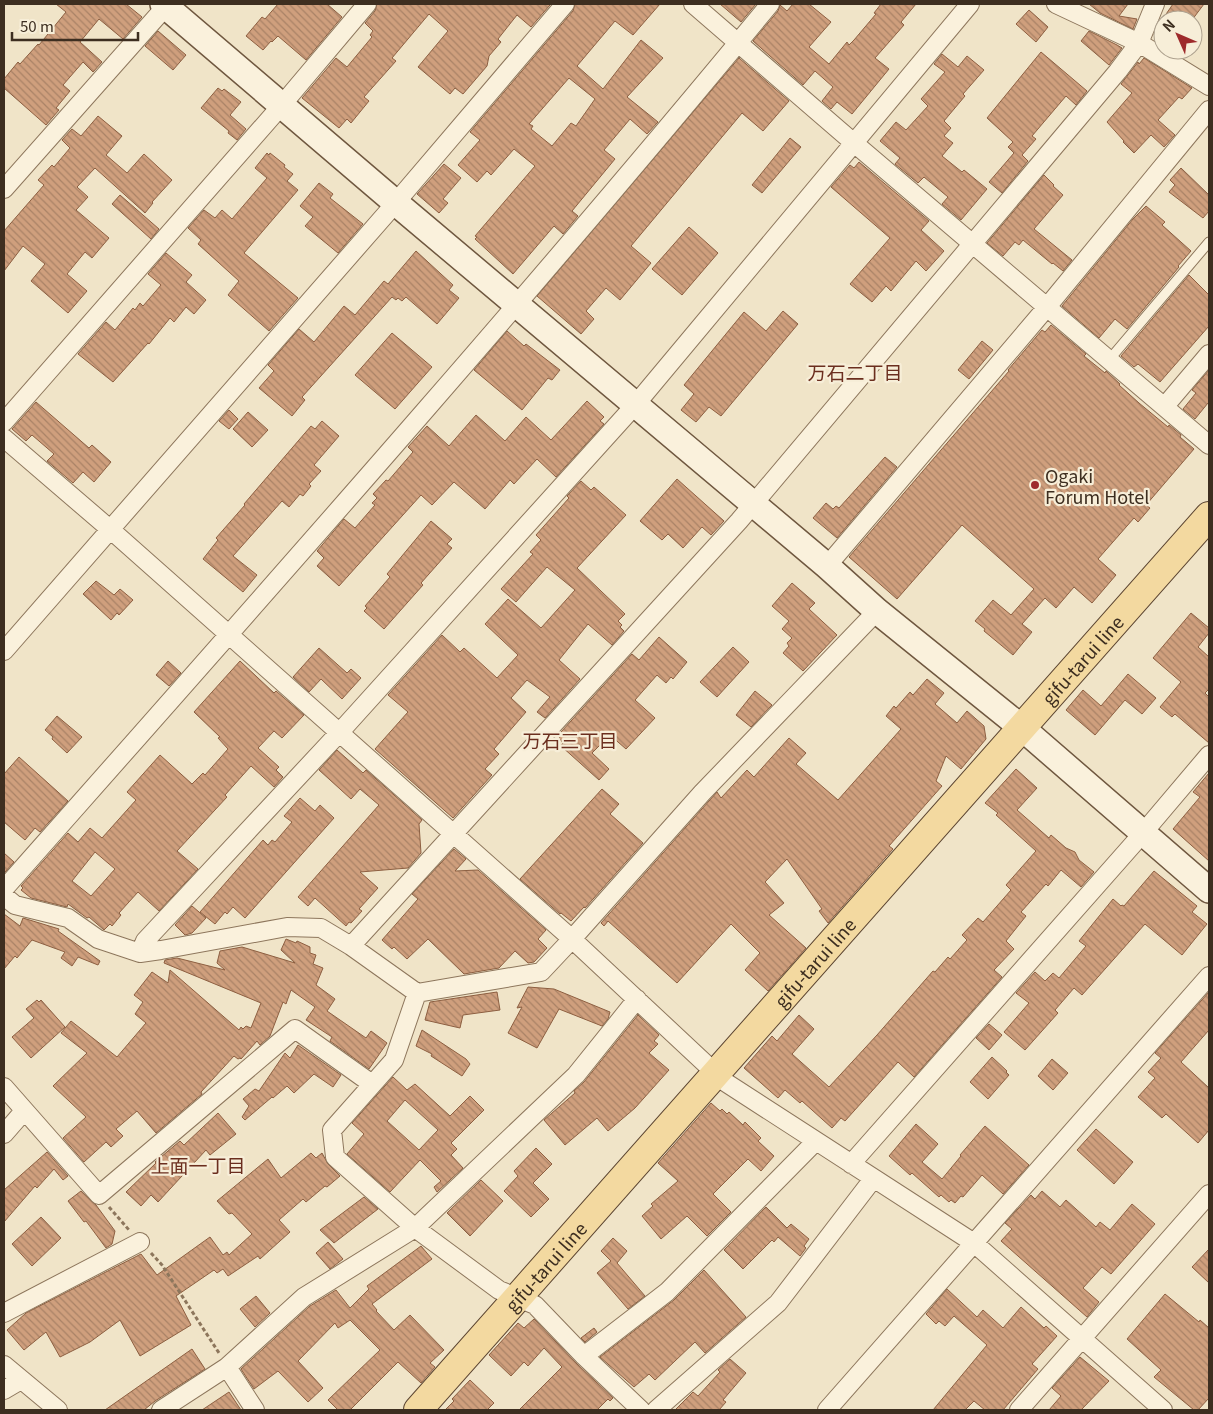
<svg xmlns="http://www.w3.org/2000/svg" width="1213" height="1414" font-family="Georgia,'Noto Sans JP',serif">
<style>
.building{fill:url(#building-back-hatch);stroke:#8d5f41;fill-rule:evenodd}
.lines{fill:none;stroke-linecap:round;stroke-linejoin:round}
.lane-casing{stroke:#8d765c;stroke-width:11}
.street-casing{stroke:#8d765c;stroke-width:20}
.secondary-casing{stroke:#6f573f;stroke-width:28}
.primary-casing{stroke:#5b4430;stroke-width:30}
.path{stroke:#8d765c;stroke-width:3;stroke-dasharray:4 2.5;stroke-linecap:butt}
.lane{stroke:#faf1dc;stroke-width:9}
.street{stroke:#faf1dc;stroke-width:18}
.secondary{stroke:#faf1dc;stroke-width:25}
.primary{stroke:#f3d9a0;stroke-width:28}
.poi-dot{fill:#9e2a2b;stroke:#f7eed8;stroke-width:2}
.labels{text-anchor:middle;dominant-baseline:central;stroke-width:4.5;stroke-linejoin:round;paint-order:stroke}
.poi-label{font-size:18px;fill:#3d2e20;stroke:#f7eed8;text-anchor:start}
.street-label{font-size:18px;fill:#3d2e20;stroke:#f7eed8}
.neighbourhood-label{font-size:19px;fill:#6b2e1e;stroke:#f7eed8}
</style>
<defs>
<pattern id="building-back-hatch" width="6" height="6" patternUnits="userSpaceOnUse" patternTransform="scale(1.25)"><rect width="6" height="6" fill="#cf9f7d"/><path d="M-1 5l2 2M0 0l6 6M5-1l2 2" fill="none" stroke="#a98266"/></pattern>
</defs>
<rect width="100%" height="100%" fill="#f0e4c8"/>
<path class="building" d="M56,4H126L142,17L123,39L99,19L80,42L102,62L93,72L83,62L63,85L70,91L56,108L59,110L46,125L4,88V79L18,62L20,64L38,44L39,45L66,12Z
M278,4H327L342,17L306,60L278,36L272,42L271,41L263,50L246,36L262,17L265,19Z
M377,4H548L550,5L531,27L517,15L498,39L501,42L489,56L487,66L463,94L455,88L450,94L418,67L448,31L429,14L392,58L396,61L364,97L369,101L351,123L347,119L339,128L302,98L336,58L347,67L372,37L370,35L373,31L365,23L375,11Z
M575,4H660L633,35L615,21L577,66L603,89L641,40L663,58L627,97L658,122L647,134L630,119L604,150L615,159L572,211L578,216L563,234L554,226L513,274L475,239L477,237L475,236L535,166L514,149L491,175L487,171L477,182L458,165L480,140L470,132L573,11ZM569,78L595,99L576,126L571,123L552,146L531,129L533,126L529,124Z
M720,4H756L741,22Z
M793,4H809L831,22L809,47L829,64L847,42L849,45L854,40L876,14L874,13L881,4H916L901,22L904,25L875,58L889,69L852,114L837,102L831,109L822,101L833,87L815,71L803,85L753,41L778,11L780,5L787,11Z
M1089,4H1128L1119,16L1137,19L1133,29L1100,13Z
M1173,4H1204L1192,20H1162Z
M1029,10L1048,27L1036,42L1016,24Z
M1159,22L1163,23V36L1154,35Z
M158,31L186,55L173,70L145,46Z
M1089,31L1117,45L1122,48L1109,65L1081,41Z
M1041,52L1087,91L1076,105L1066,96L1032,136L1036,139L1022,155L1028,161L1002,193L989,182L1014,153L1008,147L1013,142L987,118Z
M942,54L958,67L967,56L984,70L963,94L965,96L944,121L951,128L944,136L953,143L942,156L962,172L964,170L987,189L961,220L942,204L948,197L924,177L918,183L895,164L900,158L880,141L896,122L906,130L928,106L921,99L945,72L934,64Z
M739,58L789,101L763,131L742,113L631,246L651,263L620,300L606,288L586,311L594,319L581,334L537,296Z
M1144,58L1192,88L1182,99L1179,97L1158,120L1175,135L1164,147L1151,135L1134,153L1123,142L1124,141L1107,122L1132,93L1121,84L1138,62L1139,64Z
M218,88L222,91L224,89L241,102L230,115L246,129L237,140L228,133L229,131L201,108Z
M98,116L122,136L106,155L127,173L144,154L172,180L152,202L153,203L145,213L95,168L77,187L88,197L76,210L109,238L92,258L85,252L67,274L87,291L68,313L31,281L45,264L23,246L4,271V231L44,185L38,180L52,165L54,167L70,148L62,140L72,129L81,136Z
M790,138L801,147L762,193L752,185Z
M267,153L269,155L270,153L285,165L284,167L293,174L287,181L298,190L244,253L298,298L269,331L228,295L239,281L198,244L201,240L188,228L204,210L215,218L222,210L232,219L267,178L255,168Z
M859,162L929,221L921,230L944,251L926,271L916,261L891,291L886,286L872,302L850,284L890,238L831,187L850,165L854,168Z
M444,164L461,178L443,199L448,203L439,213L417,194Z
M1181,168L1209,195V211L1203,218L1169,192L1175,185L1170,180Z
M1044,175L1054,185L1053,186L1063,195L1034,229L1072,260L1063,271L1053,263L1052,264L1023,240L1019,245L1015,242L1003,256L987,243Z
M319,183L333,194L330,198L363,224L338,253L305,226L313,217L300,206Z
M120,195L159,229L151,239L112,204Z
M1146,206L1165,222L1162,225L1191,251L1178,266L1179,267L1127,329L1115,319L1099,338L1062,306L1133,219Z
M689,227L718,253L682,295L652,269Z
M416,251L453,285L449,290L459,298L437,324L406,297L402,301L398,298L396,300L392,297L302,397L305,400L292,416L259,388L274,371L268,365L299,329L314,342L344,306L355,315L384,281L388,284Z
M166,253L192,275L186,282L206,300L194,314L186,307L174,322L170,318L149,344L148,343L113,382L78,354L106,322L115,330L133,308L135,310L140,303L143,306L161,285L148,274Z
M1189,275L1209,295V326L1160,382L1138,364L1134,367L1121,356Z
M783,311L798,324L721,416L709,407L696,422L681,410L694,394L684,385L744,312L766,331Z
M1051,325L1086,354L1084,356L1105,373L1106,371L1120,384L1119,385L1139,403L1168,427L1169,425L1181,435L1180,437L1194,449L1146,505L1150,508L1138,522L1134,518L1098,559L1116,575L1092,603L1074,587L1056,608L1045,598L1022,624L1032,632L1013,655L984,631L985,629L975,621L993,600L1011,615L1034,589L962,525L897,599L849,557L1009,371L1008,370L1042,330L1045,332Z
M507,331L524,346L526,344L560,370L552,380L548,378L522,410L474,370Z
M392,333L432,367L395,409L355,375Z
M982,341L993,350L969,379L958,370Z
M1209,370V404L1208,403L1195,419L1183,409L1196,393L1192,390Z
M587,401L604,417L600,421L604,424L556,477L537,459L514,484L510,480L485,509L454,482L432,505L421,495L339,586L317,566L324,558L317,551L344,519L355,528L375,505L372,503L377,498L373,494L386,480L388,481L413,452L408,447L427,426L449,446L476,415L505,441L526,417L551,440Z
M36,402L89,448L92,445L111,462L94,482L83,472L73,483L47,461L54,454L32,435L26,441L12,429Z
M229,410L238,419L229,429L219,421Z
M248,412L268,430L252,447L233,429Z
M322,421L339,436L314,465L321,471L309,484L311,486L303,496L300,494L289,507L282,501L233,556L257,575L243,592L203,559L218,540L216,538L245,505L244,504L311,426L315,429Z
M885,457L897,467L837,538L813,518L826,503L833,509L836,506L839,508Z
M677,479L724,521L711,535L702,527L683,548L668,534L662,540L640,521Z
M581,481L591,490L594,487L626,515L577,568L625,614L618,621L622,625L620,627L624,631L612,645L588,624L559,660L580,679L545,718L537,712L550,697L527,680L511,698L526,712L494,749L499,754L485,769L492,775L453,818L375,749L408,712L388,695L442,635L460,652L464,648L497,678L518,655L485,624L508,599L541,628L575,590L547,567L516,602L501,589L533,554L530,552L541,540L536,535L569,498L567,496Z
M431,521L452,539L447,544L452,548L421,583L423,585L384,629L364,611L367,608L365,606L390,577L387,574Z
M96,581L114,595L120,589L133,600L119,615L117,613L111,620L83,594Z
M792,583L815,603L809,609L837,635L803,671L783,653L789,646L787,643L792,638L782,629L789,621L772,606Z
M1191,613L1209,628V633L1198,647L1209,657V689L1205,693L1209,697V743L1175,714L1172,717L1160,707L1181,682L1153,658Z
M659,637L687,662L673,679L671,677L666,683L657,675L635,700L655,718L626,749L610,735L592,753L609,769L599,780L561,746L563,743L559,738L563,734L561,732L632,654L639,660Z
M733,647L749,662L717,697L700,682Z
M319,648L347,673L351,669L361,678L342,699L321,679L309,692L293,677Z
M168,661L181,673L169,686L156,675Z
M240,661L274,693L276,691L304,715L282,738L274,731L258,748L279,767L276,770L283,777L274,787L251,766L225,795L227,797L177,851L198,869L159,911L138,892L119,913L121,915L112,926L110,924L104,930L89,917L87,918L68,904L67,907L31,898L21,890L23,888L21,886L68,833L78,842L90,828L102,838L136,800L127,792L160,755L192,784L203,773L205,775L228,749L218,738L220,737L194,712ZM95,852L115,869L91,896L72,881Z
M1128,674L1156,698L1142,714L1125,700L1095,735L1066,710L1083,690L1101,706Z
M927,679L944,693L935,704L957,723L967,711L984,726L986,739L961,769L946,756L936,781L942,786L889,846L893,849L828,923L819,911L822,909L787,859L765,882L784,903L769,915L806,948L768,991L745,970L760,953L731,924L677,983L608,921L604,926L601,923L717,792L721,798L747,770L754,777L789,738L806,753L796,764L838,800L901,729L886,716L894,706L896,708L910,692L913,695Z
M755,691L772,705L751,727L736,715Z
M57,716L82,737L67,753L52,739L53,737L45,730Z
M337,750L363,773L366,770L422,820L419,824L421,853L408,868L360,872L378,888L359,909L362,911L351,923L349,922L346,926L315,898L308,906L298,897L379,805L360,789L351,799L319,770Z
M19,757L68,801L40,832L35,828L25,840L4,822V774Z
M1016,769L1037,788L1017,810L1049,838L1051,835L1066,848L1075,852L1079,860L1094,872L1081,887L1061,870L1048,886L1046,884L1021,912L1026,916L1006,941L1014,949L994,970L1002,977L914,1077L898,1062L845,1121L841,1118L832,1128L802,1101L800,1103L785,1090L778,1098L744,1068L772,1036L777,1041L799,1015L814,1029L792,1054L829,1087L877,1035L933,971L935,972L948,957L950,959L967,940L962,935L978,918L983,922L1011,890L1006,885L1036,851L996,815L998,813L985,803Z
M1209,773V861L1173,829L1200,797L1193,792Z
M602,789L619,804L610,814L643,843L585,908L584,907L571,921L561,913L560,914L520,879Z
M300,798L315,811L320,805L334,818L245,918L233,907L227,914L225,912L215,924L200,912L263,840L268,845L272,840L275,842L292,822L284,816Z
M454,849L466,859L455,871L478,870L546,930L538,939L547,948L534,962L528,963L515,951L499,968L464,974L428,939L407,959L394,947L392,949L382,940L418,899L412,894Z
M4,853L14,862L5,872L4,871Z
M1154,871L1197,906L1192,912L1207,924L1182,955L1145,924L1082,995L1074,988L1055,1010L1058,1013L1025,1050L1004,1032L1029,1003L1016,993L1035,972L1045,981L1053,973L1059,978L1086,946L1079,941L1113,899L1121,906L1122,905L1124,906Z
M192,906L206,918L192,933L185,935L175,925Z
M4,914L20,926L23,918L59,929L58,931L100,961L98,965L78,957L72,966L61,958L65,952L32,940L17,958L15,956L4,969Z
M286,939L296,943L297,941L310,947V953L316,955L313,964L323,968L316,985L335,999L327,1011L366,1038L371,1031L387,1043L369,1069L330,1041L332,1037L306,1020L315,1007L291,990L286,1004L283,1002L270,1036L260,1045L257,1041L241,1059L240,1058L238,1059L234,1056L201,1092L202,1094L156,1133L137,1111L116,1129L123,1136L111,1147L106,1142L84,1162L63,1138L86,1117L53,1086L87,1053L61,1033L71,1021L117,1057L146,1023L135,1014L143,1002L134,995L152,972L168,983L170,970L239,1030L241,1027L243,1029L246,1026L251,1028L261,1003L164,963L165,960L177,958L225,970L217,963L220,951L242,947L295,963L281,950Z
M528,987L554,989L610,1012L608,1019L602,1026L559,1009L537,1048L508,1033L522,1007L517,1008Z
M497,992L500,1010L463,1015L460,1028L425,1020L430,1002Z
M1209,992V1030L1181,1062L1209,1088V1130L1198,1143L1166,1114L1162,1118L1138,1097L1155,1078L1148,1072L1161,1058L1155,1053Z
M37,1000L39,1002L41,1000L65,1027L31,1058L12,1037L34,1018L26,1009Z
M638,1015L659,1035L654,1041L658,1044L649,1053L669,1070L635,1108L608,1131L597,1118L565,1145L544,1120L575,1093L574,1091L584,1082Z
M989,1024L1002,1035L989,1050L976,1038Z
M422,1030L466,1059L470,1064L462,1076L431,1056L432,1054L416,1046Z
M298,1045L341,1075L333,1087L314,1074L294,1093L287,1086L273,1098L272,1097L245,1120L242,1117L249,1106L243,1099L255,1089L259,1091L285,1053L290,1058Z
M992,1057L1007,1071L1006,1072L1009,1075L988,1099L970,1082Z
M1052,1059L1068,1073L1053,1090L1038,1076Z
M393,1077L407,1090L415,1084L450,1116L470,1096L484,1110L451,1143L457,1149L451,1155L463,1168L437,1192L434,1187L441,1181L420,1160L390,1192L347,1154L364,1134L352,1123ZM405,1100L438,1130L419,1150L387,1121Z
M711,1103L720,1111L722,1109L727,1114L729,1112L743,1125L745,1122L761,1138L758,1141L774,1156L761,1171L748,1159L713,1194L731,1212L707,1236L687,1216L661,1239L642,1216L653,1206L651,1204L678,1181L658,1163Z
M218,1113L236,1134L210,1155L206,1150L158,1202L151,1195L141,1206L126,1192L156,1163L155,1162L180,1141L184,1145Z
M916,1124L938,1144L922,1162L942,1179L961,1156L960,1155L985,1126L1029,1165L1003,1194L982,1175L963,1197L961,1196L955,1203L951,1200L949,1202L941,1195L939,1197L912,1173L910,1175L889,1156Z
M1096,1129L1133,1162L1114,1184L1077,1150Z
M536,1148L552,1164L533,1183L549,1199L531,1217L504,1191L518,1176L514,1171Z
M47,1152L68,1176L63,1180L54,1169L37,1188L35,1186L4,1222V1190Z
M311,1153L316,1158L322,1153L328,1164L340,1176L327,1187L325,1186L306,1202L303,1199L279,1220L290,1232L260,1259L258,1256L228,1276L223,1269L217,1273L214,1270L176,1296L191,1325L140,1356L120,1320L90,1342L60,1357L46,1332L24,1350L7,1330L26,1313L141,1254L157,1275L210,1237L223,1255L227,1252L229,1255L252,1234L232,1213L229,1214L217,1201L268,1159L281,1178Z
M481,1180L503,1201L470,1236L447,1213Z
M81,1191L96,1205L115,1231L112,1244L106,1248L86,1221L84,1222L68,1201Z
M1042,1191L1060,1207L1066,1200L1096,1227L1100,1222L1110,1230L1132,1204L1155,1224L1111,1274L1102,1267L1083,1288L1099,1302L1087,1317L1001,1241L1012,1229L1005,1223L1031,1195L1035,1199Z
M364,1197L378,1209L334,1243L320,1230Z
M766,1207L787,1228L791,1224L809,1239L804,1246L806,1248L800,1256L778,1237L774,1242L772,1240L743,1269L724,1250Z
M41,1217L61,1238L32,1266L12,1244Z
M613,1238L627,1251L617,1263L645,1296L628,1309L597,1273L611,1261L601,1251Z
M328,1242L343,1259L330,1269L316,1253Z
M421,1246L432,1259L372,1304L377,1310L376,1311L394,1330L410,1315L444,1350L430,1363L435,1367L421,1383L398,1362L350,1410H338L328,1400L380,1350L350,1320L338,1328L335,1323L298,1361L323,1388L308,1402L278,1371L254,1389L241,1369L310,1306L336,1290L350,1308L369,1289L367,1286Z
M1209,1249V1283L1192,1267Z
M704,1270L746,1317L705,1353L695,1342L655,1380L649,1374L634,1387L600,1357L674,1300Z
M947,1289L977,1317L983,1310L1003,1328L1021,1307L1044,1328L1046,1326L1057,1336L1032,1364L1038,1369L1003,1410H985L974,1401L965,1410H933L987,1345L954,1316L945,1326L939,1321L936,1324L926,1314Z
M1165,1294L1199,1322L1200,1320L1209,1328V1398L1198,1410H1194L1154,1377L1161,1370L1127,1339Z
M256,1296L270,1313L255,1327L240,1309Z
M534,1319L577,1364L613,1398L610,1401L608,1399L597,1410H519L562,1367L544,1348L528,1366L524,1362L511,1376L489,1355L518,1323L524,1328Z
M594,1328L597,1332L585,1342L581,1338Z
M192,1349L205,1369L155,1401L144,1410H105Z
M1080,1357L1109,1381L1081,1410H1049L1061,1396L1052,1388Z
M730,1359L746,1373L723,1400L726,1402L719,1410H675L693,1392L698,1396L720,1372L718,1370Z
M470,1380L494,1403L487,1410H445L454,1401L452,1399Z
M229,1392L241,1410H202Z"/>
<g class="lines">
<g class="lane-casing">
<path id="lane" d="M1109,360L1209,242"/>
</g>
<g class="street-casing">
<path id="street" d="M693,4L854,143L1209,445
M1056,4L1139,43L1209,86
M4,189L168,4
M1165,406L1209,354
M4,422L281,106L367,4
M4,438L111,530L572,939L725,1082L974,1243L1163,1410
M827,566L1047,307L1209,110
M4,651L386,214L565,4
M4,889C262,597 522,305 770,4
M4,896L15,905L68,918L98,939L140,953L161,950L287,927L321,928L351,946L417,993L541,972L572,939L702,793L877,611
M351,946L739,521L1118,71L1139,43L1155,4
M140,953L145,941L339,733L636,404L970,4
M417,993L394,1060L332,1130L335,1157L415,1228L499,1290L535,1305L584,1356L641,1410
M4,1087L99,1195L295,1029L372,1084
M4,1134L24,1111
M851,1164L1143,833L1209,755
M4,1313L140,1242
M584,1356L667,1292L816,1141
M4,1365L58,1410
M227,1367L255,1410
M4,1390L21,1380
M161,1410L227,1367L304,1297L415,1228L576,1075L637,999
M656,1410L778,1303L873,1179
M827,1410L1209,976
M1019,1410L1209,1194"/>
</g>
<g class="secondary-casing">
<path id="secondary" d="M163,4L396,203L827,566L877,611L1022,728L1209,890"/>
</g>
<g class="primary-casing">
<g id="primary">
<path id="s1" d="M418,1410L1209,516"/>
</g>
</g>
<path class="path" d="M109,1207L129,1230
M151,1253L162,1265L219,1353"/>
<use href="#lane" class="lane"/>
<use href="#street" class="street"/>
<use href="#secondary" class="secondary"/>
<use href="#primary" class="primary"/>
</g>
<circle class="poi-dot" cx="1035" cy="485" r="5"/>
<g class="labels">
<g class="poi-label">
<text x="1045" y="475">Ogaki<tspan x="1045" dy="21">Forum Hotel</tspan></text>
</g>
<g class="street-label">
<text stroke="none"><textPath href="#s1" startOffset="1002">gifu-tarui line</textPath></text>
<text stroke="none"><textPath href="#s1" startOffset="598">gifu-tarui line</textPath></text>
<text stroke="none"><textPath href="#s1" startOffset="192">gifu-tarui line</textPath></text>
</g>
<g class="neighbourhood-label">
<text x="855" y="371">万石二丁目</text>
<text x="570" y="739">万石三丁目</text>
<text x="198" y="1164">上面一丁目</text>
</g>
</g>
<rect width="1213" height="1414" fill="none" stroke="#3d2e20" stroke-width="10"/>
<g transform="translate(1178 35) rotate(315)"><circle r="24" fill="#f7eed8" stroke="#ada18e"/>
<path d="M0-4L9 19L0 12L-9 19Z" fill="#9e2a2b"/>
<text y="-8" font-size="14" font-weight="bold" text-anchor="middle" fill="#3d2e20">N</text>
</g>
<path d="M12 32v8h126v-8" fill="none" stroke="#3d2e20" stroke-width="2.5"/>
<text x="20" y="32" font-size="15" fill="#3d2e20" stroke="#f7eed8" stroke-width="4" paint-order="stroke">50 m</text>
</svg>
